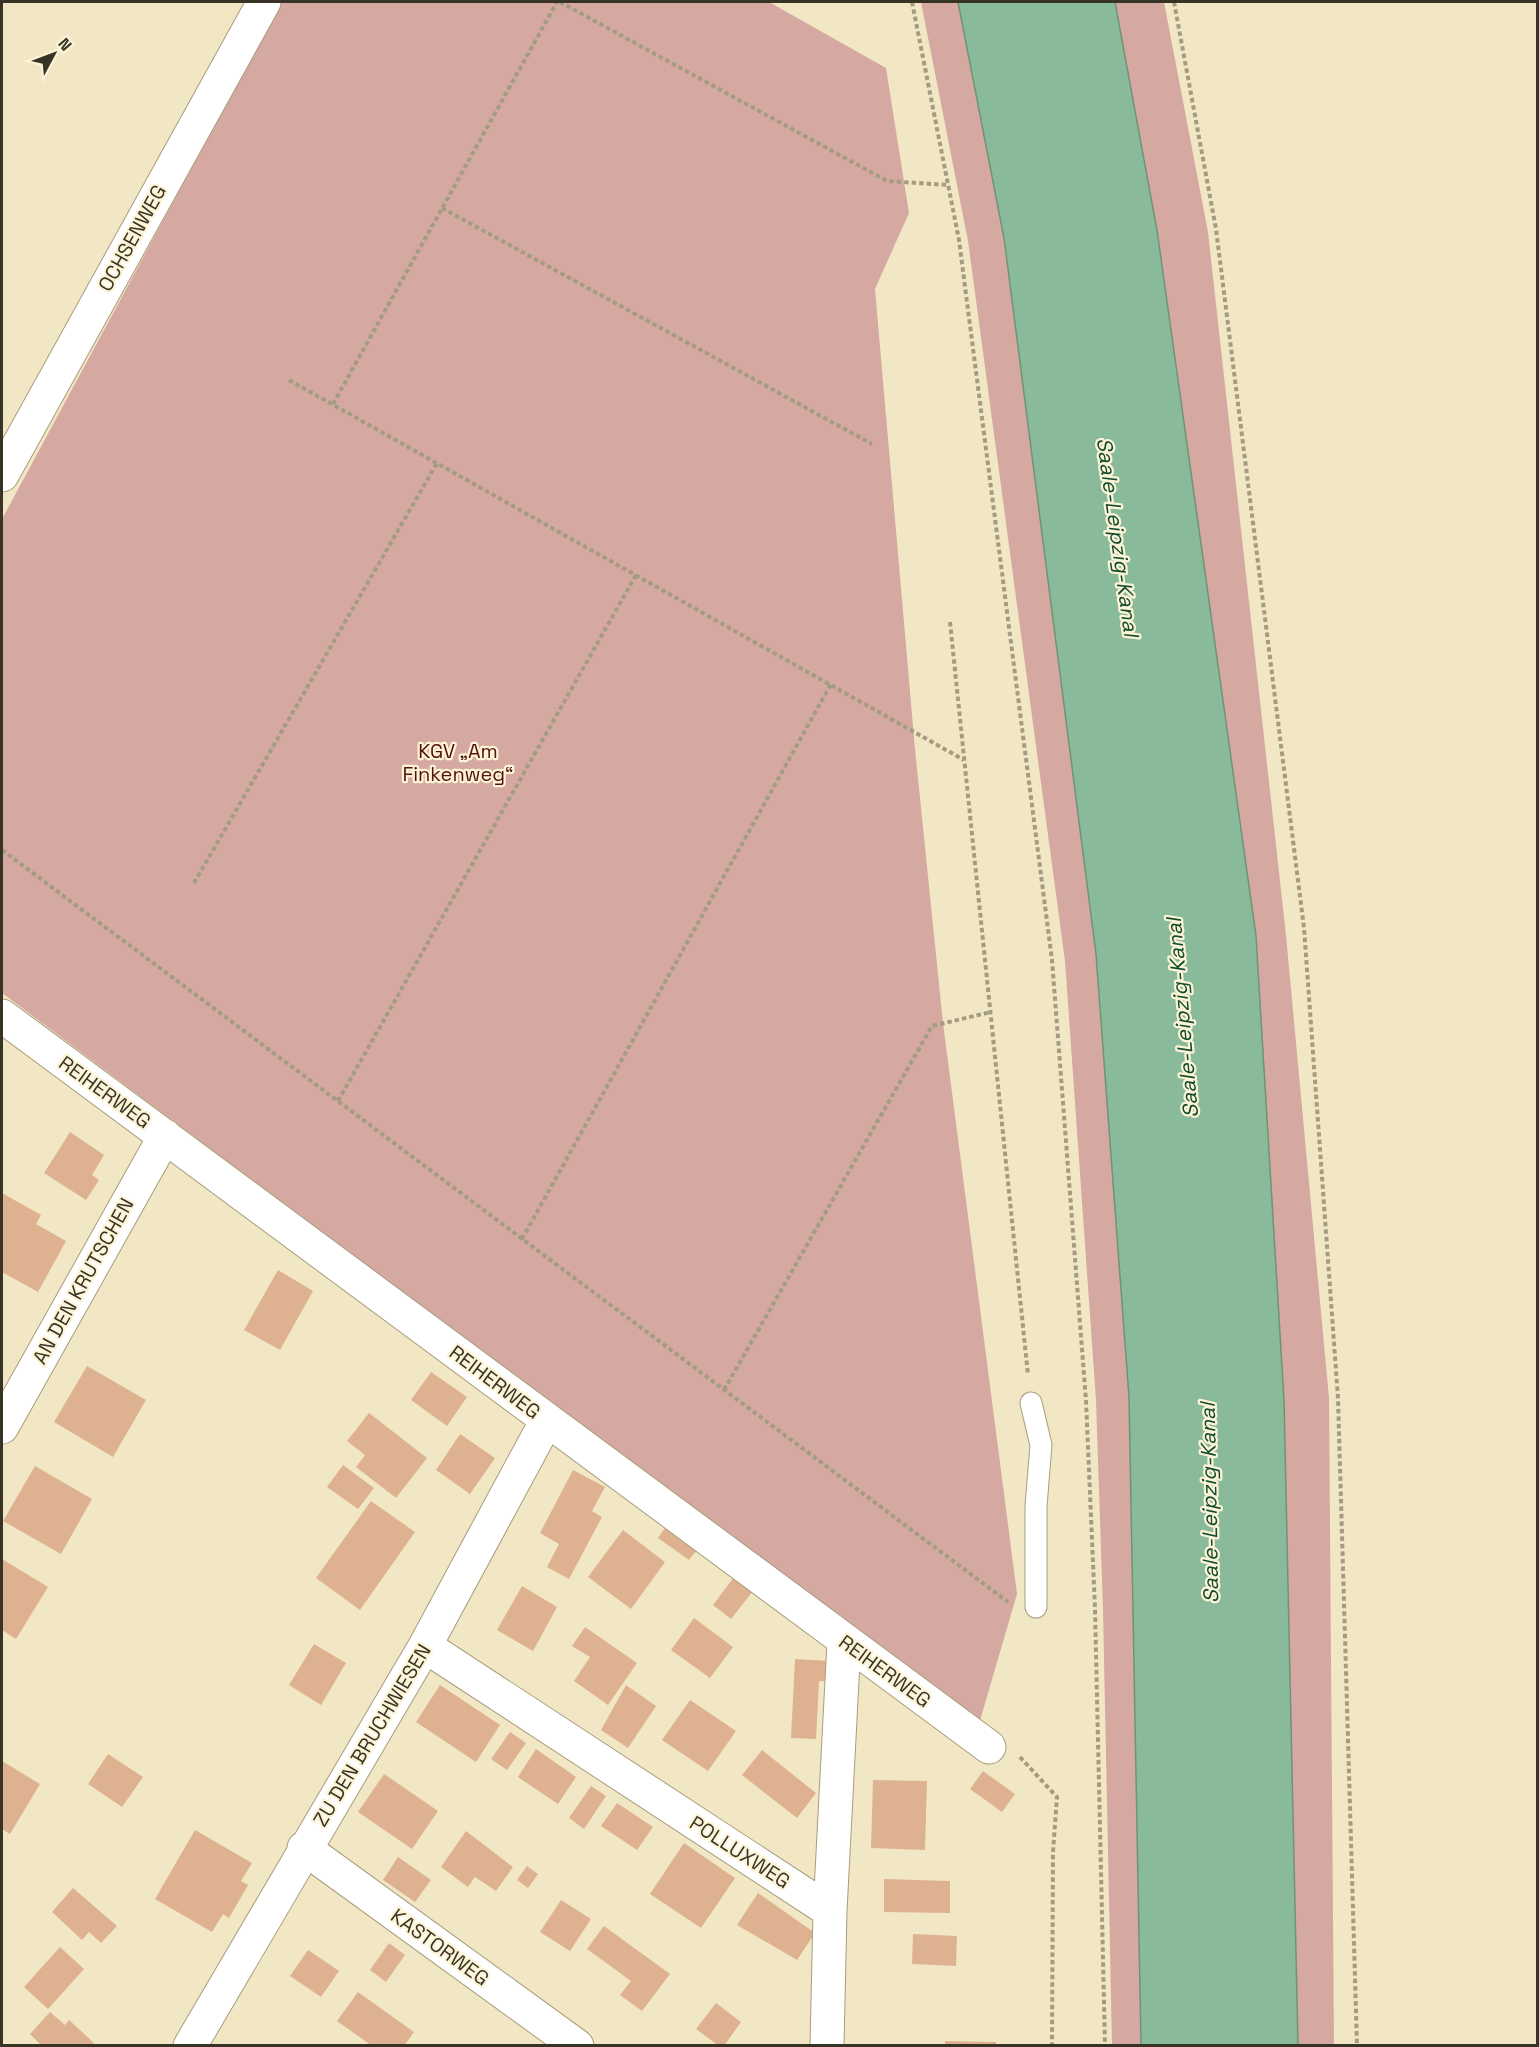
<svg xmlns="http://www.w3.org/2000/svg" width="1539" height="2047" font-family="'Space Grotesk',sans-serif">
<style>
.green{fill:#d5a9a2}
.water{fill:#89ba9a;stroke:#709277;stroke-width:1.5}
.building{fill:#deb290}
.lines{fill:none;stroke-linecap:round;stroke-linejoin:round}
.service-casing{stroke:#a89d7c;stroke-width:23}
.minor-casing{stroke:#a89d7c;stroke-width:35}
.path{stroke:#a49c81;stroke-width:4;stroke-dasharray:4.5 3;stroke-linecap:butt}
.service{stroke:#fff;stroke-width:21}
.minor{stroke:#fff;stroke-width:33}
.labels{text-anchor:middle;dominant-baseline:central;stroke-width:4.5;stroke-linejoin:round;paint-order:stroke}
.street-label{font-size:20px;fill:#373325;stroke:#fdf4d8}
.park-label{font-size:20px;fill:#53100c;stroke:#fdf4d8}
.water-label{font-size:21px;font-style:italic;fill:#104b2d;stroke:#fdf4d8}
</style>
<rect width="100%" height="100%" fill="#f2e7c4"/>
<path class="green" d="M281,2H769L886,68L909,213L875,289L915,749L943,1023L1017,1594L979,1724L2,993V519Z
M921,2H958L1004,238L1096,954L1129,1397L1141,2045H1112L1103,1610L1096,1400L1065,961L968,241Z
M1115,2H1164L1208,232L1286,935L1329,1398L1334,2045H1298L1284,1400L1256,936L1157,230Z"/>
<path class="water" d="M958,2H1115L1157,230L1256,936L1284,1400L1298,2045H1141L1129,1397L1096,954L1004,238Z"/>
<path class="building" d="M70,1132L104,1155L92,1175L99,1180L86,1200L44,1173Z
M2,1193L41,1215L36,1224L66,1241L38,1292L2,1272Z
M278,1270L313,1291L280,1350L244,1330Z
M87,1366L146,1400L113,1457L54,1422Z
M431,1372L467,1397L447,1426L411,1400Z
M369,1413L427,1458L396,1498L356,1467L365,1455L347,1441Z
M460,1434L495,1458L470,1494L436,1470Z
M343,1465L374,1488L358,1509L327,1487Z
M35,1466L92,1499L61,1554L3,1521Z
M573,1470L605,1487L592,1511L602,1517L569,1579L547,1567L559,1544L540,1533Z
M371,1501L415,1532L360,1610L316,1578Z
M665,1528L697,1550L689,1560L658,1538Z
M623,1530L665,1562L631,1609L588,1577Z
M2,1559L48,1587L16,1639L2,1630Z
M734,1577L753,1591L731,1619L713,1605Z
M522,1586L557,1607L533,1651L497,1630Z
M694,1618L733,1647L710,1678L671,1650Z
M585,1627L637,1663L608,1705L574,1681L590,1657L572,1646Z
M314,1644L346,1663L321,1705L289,1685Z
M795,1659L830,1661L829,1681H819L816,1739L791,1738Z
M440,1685L500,1725L476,1762L416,1722Z
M626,1685L656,1706L628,1748L601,1730Z
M690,1700L736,1731L708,1771L662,1740Z
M510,1732L526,1743L507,1770L491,1759Z
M536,1749L576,1777L558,1804L518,1777Z
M762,1750L816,1793L797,1818L742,1775Z
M108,1754L143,1777L122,1807L88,1784Z
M2,1761L40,1784L10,1834L2,1829Z
M983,1771L1015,1794L1002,1812L970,1789Z
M384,1774L438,1811L412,1849L358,1812Z
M873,1780L927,1781L925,1850L871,1848Z
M591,1786L606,1796L584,1829L569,1818Z
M617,1803L653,1827L637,1850L601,1826Z
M195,1830L252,1863L241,1881L248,1885L229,1918L223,1914L212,1932L155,1899Z
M466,1831L513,1867L496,1891L475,1877L468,1887L441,1867Z
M684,1843L735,1878L701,1928L650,1894Z
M398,1857L431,1880L415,1902L383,1880Z
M527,1866L538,1874L528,1888L517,1880Z
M884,1879L950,1881V1913L884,1912Z
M73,1888L117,1926L101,1943L89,1932L82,1940L52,1912Z
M758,1893L815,1933L797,1960L737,1925Z
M561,1900L591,1919L570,1951L540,1932Z
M604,1926L670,1974L642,2011L620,1995L631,1981L587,1949Z
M913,1934L957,1936L956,1966L912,1964Z
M389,1943L405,1955L386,1982L370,1970Z
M60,1947L84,1969L48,2009L24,1987Z
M308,1950L339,1971L321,1997L290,1976Z
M358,1992L414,2032L404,2046H372L337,2021Z
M716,2003L741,2022L724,2046H719L696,2029Z
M50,2012L65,2025L69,2020L94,2043L91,2046H42L30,2034Z
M945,2041L996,2042V2046H945Z"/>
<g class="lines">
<g class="service-casing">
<path id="service" d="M1031,1403L1041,1445L1036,1506V1607"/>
</g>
<g class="minor-casing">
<path id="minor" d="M2,475L264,2
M2,1016L989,1747
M2,1427L165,1136
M425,1646L830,1911L844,1642
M304,1848L577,2046
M190,2046L425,1646L547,1420
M827,2046L830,1911"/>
</g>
<path class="path" d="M560,2L887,181L948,185
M912,2L959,240L1052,960L1086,1401L1095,1609L1105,2046
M1174,2L1216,229L1304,928L1338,1398L1357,2046
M442,208L872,444
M289,380L964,760
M333,404L557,2
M950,622L1028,1375
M2,850L1008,1602
M194,883L437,463
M338,1101L636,575
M522,1239L831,684
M724,1390L932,1026L991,1012
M1020,1757L1057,1797L1053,1852L1052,2046"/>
<use href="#service" class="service"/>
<use href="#minor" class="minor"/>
</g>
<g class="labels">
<g class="street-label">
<text transform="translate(132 238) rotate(-61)">OCHSENWEG</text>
<text transform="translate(105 1092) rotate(36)">REIHERWEG</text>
<text transform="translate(83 1281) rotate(-61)">AN DEN KRUTSCHEN</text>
<text transform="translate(495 1382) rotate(37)">REIHERWEG</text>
<text transform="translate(885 1671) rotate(36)">REIHERWEG</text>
<text transform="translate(372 1735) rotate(-59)">ZU DEN BRUCHWIESEN</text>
<text transform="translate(740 1852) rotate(33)">POLLUXWEG</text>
<text transform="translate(440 1947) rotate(36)">KASTORWEG</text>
</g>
<g class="park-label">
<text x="458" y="751">KGV „Am<tspan x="458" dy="23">Finkenweg“</tspan></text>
</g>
<g class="water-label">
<text transform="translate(1118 537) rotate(82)">Saale-Leipzig-Kanal</text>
<text transform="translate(1182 1018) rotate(-95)">Saale-Leipzig-Kanal</text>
<text transform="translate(1209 1503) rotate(-91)">Saale-Leipzig-Kanal</text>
</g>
</g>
<rect width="1539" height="2047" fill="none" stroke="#373325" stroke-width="6"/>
<g transform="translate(54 54) rotate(49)" stroke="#fdf4d8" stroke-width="4.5" paint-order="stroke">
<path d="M0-4.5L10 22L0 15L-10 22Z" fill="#373325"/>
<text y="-9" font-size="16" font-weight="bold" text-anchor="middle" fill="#373325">N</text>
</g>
</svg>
